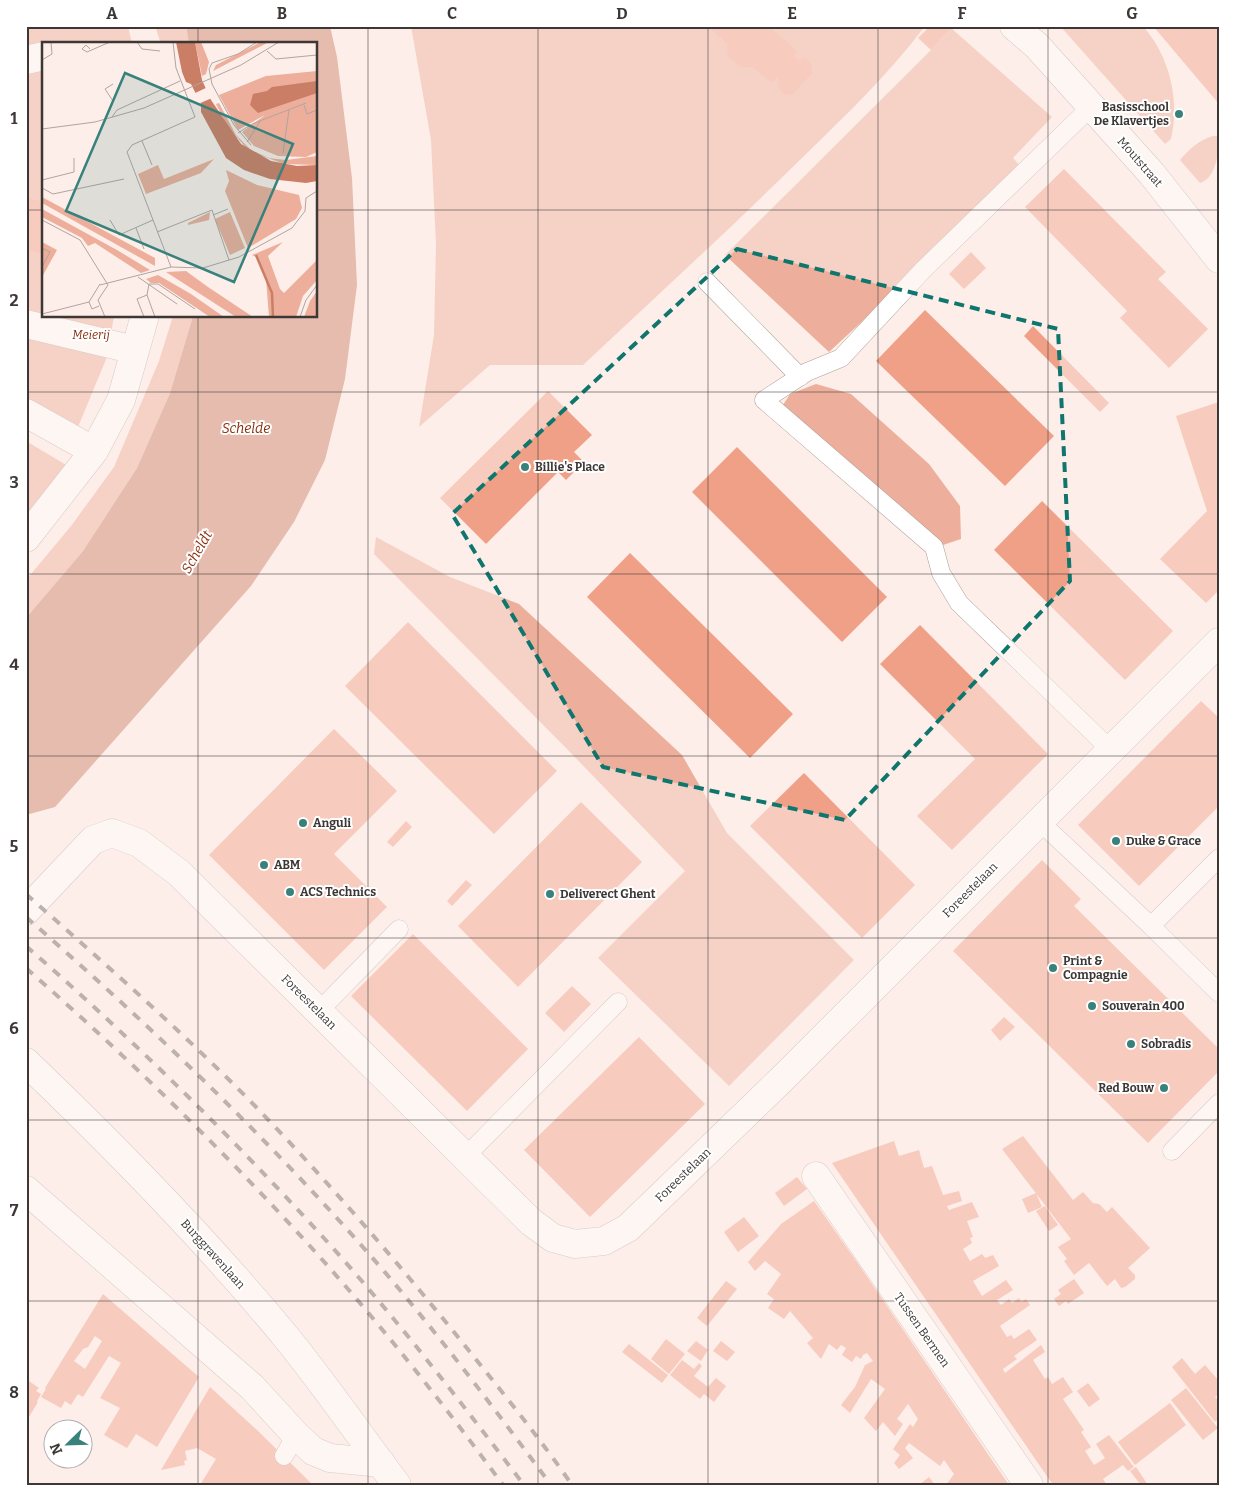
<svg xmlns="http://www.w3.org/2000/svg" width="1245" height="1511" font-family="Bitter,serif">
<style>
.green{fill:#edaf9b}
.water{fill:#ca7e66}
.building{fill:#efa087;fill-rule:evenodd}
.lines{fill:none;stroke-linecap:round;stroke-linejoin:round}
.service-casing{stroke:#aea09c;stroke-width:19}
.minor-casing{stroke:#aea09c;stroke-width:29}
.tertiary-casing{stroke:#aea09c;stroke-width:29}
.service{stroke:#fff;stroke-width:18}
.minor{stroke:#fff;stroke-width:28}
.tertiary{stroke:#fff;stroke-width:28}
.rail{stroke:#6e6664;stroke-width:4;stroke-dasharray:9 9;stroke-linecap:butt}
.marked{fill:none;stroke:#0f766e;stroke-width:4;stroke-dasharray:10 6;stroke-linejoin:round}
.grid{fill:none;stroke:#3d3836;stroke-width:1;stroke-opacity:0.55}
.poi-dot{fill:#39817b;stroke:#fff;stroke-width:2}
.labels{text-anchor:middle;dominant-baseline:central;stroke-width:4;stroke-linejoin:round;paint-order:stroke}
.poi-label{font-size:12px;font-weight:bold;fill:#3d3836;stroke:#fff;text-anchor:start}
.street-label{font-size:12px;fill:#3d3836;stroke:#fff}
.park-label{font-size:12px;font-style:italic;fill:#862a06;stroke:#fff}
.water-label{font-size:14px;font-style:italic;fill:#8b300e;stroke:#fff}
.inset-river{fill:none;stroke:#ca7e66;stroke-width:2.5}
.inset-road{fill:none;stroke:#b0a5a1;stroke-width:1}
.view{fill:#39817b;fill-opacity:0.15;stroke:#39817b;stroke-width:2.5}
.inset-edge{fill:none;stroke:#3d3836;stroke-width:2.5}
.neatline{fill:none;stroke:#3d3836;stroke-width:2}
.grid-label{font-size:16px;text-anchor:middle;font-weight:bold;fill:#3d3836}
</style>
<rect width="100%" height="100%" fill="#fdeee9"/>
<path class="green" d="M26,26H128L132,44H44V316H114L107,357L78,427L26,398Z
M155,26H186L189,44H161Z
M411,26H925C890,73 848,113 806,154C733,226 658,295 583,365H490L419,427L434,335L436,244L431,140Z
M1060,26H1143C1170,57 1180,100 1171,139L1165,144Z
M951,28L1052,117L1013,158L1025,171L829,352L725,255L931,50Z
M1213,136H1219C1219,150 1217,178 1200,183L1180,160C1189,149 1199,140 1213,136Z
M173,316H193L170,393L137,468L83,551L26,618V580L71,526L114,467L159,361Z
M816,384L851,394L929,464L960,506L961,539L943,545L788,414L783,405L790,394Z
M26,441L68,466L26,520Z
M376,537L450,577L519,604L682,755L727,833L854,960L729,1086L598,958L685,871L566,748L374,554Z"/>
<path class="water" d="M186,26H330L337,57L352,178L357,285L345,379L325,460L294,522L251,586L55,807L26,815V618L83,551L137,468L170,393L193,316H316V44H189Z"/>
<path class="building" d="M708,26H769L797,51L794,56L798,60L805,58L811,64L812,73L793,94L786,95L779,88L778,77L771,82L752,67H741L728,56L727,44Z
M930,26H949L951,28L931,50L918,38Z
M1153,26H1219V104L1191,71Z
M1064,169L1166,272L1158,279L1208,329L1169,368L1120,318L1127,311L1025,207Z
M26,198L44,202V254L26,250Z
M971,252L986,268L964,289L949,274Z
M925,310L1054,436L1005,486L876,361Z
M1033,326L1109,403L1100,412L1024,336Z
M548,391L592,435L574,452L584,462L566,480L558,472L486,544L440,498Z
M1219,402V590L1206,603L1160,559L1207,511L1176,416Z
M737,447L887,597L842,642L692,492Z
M1042,501L1173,631L1125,680L994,550Z
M630,553L793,714L750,758L587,597Z
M408,622L557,771L494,834L345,686Z
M920,625L1048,754L952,850L917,816L975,759L880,664Z
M1201,701L1219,718V806L1139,886L1078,825Z
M334,729L397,791L334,854L387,907L324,970L209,855Z
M804,773L915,885L862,938L750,826Z
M581,802L642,862L518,987L458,926Z
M406,821L412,827L393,847L387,842Z
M1042,860L1081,899L1074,906L1219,1049V1071L1148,1143L953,951Z
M466,880L472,885L452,906L447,901Z
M413,934L528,1049L467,1111L351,996Z
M572,986L591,1004L564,1032L545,1013Z
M1004,1017L1015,1027L1000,1041L991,1030Z
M639,1037L705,1104L590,1217L524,1150Z
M1023,1136L1073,1200L1083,1192L1093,1203L1099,1204L1107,1212L1112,1207L1150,1248L1128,1268L1135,1275V1279L1125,1287L1121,1288L1115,1279L1107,1286L1089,1263L1074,1275L1064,1261L1067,1259L1058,1247L1071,1239L1002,1149Z
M894,1141L899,1156L919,1150L924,1168L932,1166L943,1195L959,1191L962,1201L947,1206L949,1210L972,1202L979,1217L967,1221L973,1237L970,1238L972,1243L963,1249L970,1261L982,1254L985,1258L993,1255L999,1266L973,1281L982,1296L1006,1280L1013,1290L997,1300L1001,1305L1009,1299L1012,1303L1019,1298L1021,1302L1026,1299L1030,1305L1000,1326L1007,1337L1011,1335L1014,1339L1029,1329L1037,1340L1014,1356L1017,1359L1003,1369L1005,1373L1041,1345L1045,1352L1033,1360L1045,1379L1048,1377L1052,1384L1063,1377L1073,1392L1063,1399L1084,1430L1081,1432L1091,1447L1085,1451L1094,1465L1105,1458L1096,1444L1109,1435L1134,1467L1128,1471L1123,1465L1103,1479L1107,1485H1053L832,1163Z
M797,1177L807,1189L784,1206L775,1193Z
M1036,1193L1042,1207L1028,1213L1022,1199Z
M814,1201L859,1265L1009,1485H946L954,1474L944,1460L940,1466L909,1443L905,1448L913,1458L899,1469L894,1463L900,1455L893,1449L910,1424L913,1427L918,1419L908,1404L897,1419L903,1424L895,1436L883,1422L876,1431L864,1418L885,1389L871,1379L850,1413L841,1405L855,1387L865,1365L873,1361L867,1353L863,1355L861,1359L856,1356L852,1362L842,1355L846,1348L841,1345L837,1350L829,1344L821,1359L807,1343L813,1338L790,1311L784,1319L768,1308L774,1299L767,1294L781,1274L765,1261L755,1271L748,1262L781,1224Z
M1045,1206L1058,1225L1049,1231L1036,1211Z
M744,1217L759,1236L738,1252L724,1232Z
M1074,1279L1084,1293L1068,1304L1066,1301L1059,1306L1054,1299L1061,1294L1058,1290Z
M726,1281L737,1289L707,1326L697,1318Z
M103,1294L199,1377L157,1447L136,1434L127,1448L104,1435L120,1408L100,1398L121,1363L109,1356L83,1397L78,1394L71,1405L65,1401L61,1408L41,1397L46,1389L45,1388ZM95,1336L102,1341L85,1369L74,1361L83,1349L88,1347Z
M666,1339L685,1354L669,1374L651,1359Z
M696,1341L708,1350L701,1361L687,1351Z
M721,1341L735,1352L727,1361L713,1351Z
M629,1344L668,1375L662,1383L622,1352Z
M1182,1358L1195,1374L1205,1365L1219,1381V1394L1215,1397L1219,1401V1418L1215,1422L1172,1367Z
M682,1360L694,1369L699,1363L702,1366L694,1376L708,1387L716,1378L726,1386L714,1402L704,1394L700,1399L670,1375Z
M26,1379L39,1388L36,1391L41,1394L37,1401L38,1402L26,1422Z
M1088,1383L1100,1399L1089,1407L1077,1391Z
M210,1387L258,1431L313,1485H200L216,1459L197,1448L185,1451L187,1460L184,1461L185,1465L161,1470Z
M1186,1388L1218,1428L1203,1440L1171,1400Z
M1170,1403L1186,1425L1135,1465L1118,1442Z
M1136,1467L1148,1485H1138L1140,1484L1130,1471Z
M929,1477L935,1485H919Z"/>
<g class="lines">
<g class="service-casing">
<path id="service" d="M1092,106L923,270L841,358L807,372L764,400L934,547L941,573L959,603L1111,750
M707,282L800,377
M1039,821L1151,926L1219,993
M1151,926L1219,858
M318,1012L399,929
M1172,1151L1219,1103
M465,1157L618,1002
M284,1456L296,1435"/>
</g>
<g class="minor-casing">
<path id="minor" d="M1014,26L1037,46L1152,174L1219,259
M26,60L44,56
M26,324L135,350
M26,413L94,451
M26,538L94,451L121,400L144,319
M26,911L93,840L112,833L139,843L179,873L531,1222L553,1238L575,1244L604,1241L628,1228L783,1078L1219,642
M816,1176L1029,1485
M26,1190L252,1387L296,1435L313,1451L330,1458L381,1463"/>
</g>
<g class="tertiary-casing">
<path id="tertiary" d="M26,1062C117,1149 206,1240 286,1337C325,1385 360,1436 397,1485"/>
</g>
<use href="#service" class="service"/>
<use href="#minor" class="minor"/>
<use href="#tertiary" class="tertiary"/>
<path class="rail" d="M26,894C105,964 185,1034 258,1109C331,1185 400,1265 466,1347C502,1392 539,1437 572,1485
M26,917C152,1027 273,1143 383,1270C442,1339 497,1412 551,1485
M26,946C130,1037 229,1134 322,1236C394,1315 459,1400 524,1485
M26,968C125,1055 220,1147 309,1245C378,1321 442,1402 503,1485"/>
</g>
<path d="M0 0H1245V1511H0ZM737,249L1058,329L1070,581L845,820L603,767L452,514Z" fill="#fdeee9" fill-opacity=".55" fill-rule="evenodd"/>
<path class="marked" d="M737,249L1058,329L1070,581L845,820L603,767L452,514Z"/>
<path class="grid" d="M198,26V44M368,26V1485M538,26V1485M708,26V1485M878,26V1485M1048,26V1485M26,210H44M316,210H1219M198,316V1485M26,392H1219M26,574H1219M26,756H1219M26,938H1219M26,1120H1219M26,1301H1219"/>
<g class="poi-dot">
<circle cx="1179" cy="114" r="5"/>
<circle cx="525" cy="467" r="5"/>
<circle cx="303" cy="823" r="5"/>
<circle cx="1116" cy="841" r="5"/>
<circle cx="264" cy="865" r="5"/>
<circle cx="290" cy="892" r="5"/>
<circle cx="550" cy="894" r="5"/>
<circle cx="1053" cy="968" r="5"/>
<circle cx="1092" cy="1006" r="5"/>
<circle cx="1131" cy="1044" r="5"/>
<circle cx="1164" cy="1088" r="5"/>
</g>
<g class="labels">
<g class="poi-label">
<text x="1169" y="107" text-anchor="end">Basisschool<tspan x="1169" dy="14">De Klavertjes</tspan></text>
<text x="535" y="467">Billie's Place</text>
<text x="313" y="823">Anguli</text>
<text x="1126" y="841">Duke &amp; Grace</text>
<text x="274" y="865">ABM</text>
<text x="300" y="892">ACS Technics</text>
<text x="560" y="894">Deliverect Ghent</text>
<text x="1063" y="961">Print &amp;<tspan x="1063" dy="14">Compagnie</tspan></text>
<text x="1102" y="1006">Souverain 400</text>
<text x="1141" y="1044">Sobradis</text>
<text x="1154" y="1088" text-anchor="end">Red Bouw</text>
</g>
<g class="street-label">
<text transform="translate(1140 162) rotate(49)">Moutstraat</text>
<text transform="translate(970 890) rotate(-45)">Foreestelaan</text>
<text transform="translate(309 1002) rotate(45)">Foreestelaan</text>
<text transform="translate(683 1175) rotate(-44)">Foreestelaan</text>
<text transform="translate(213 1254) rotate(48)">Burggravenlaan</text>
<text transform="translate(922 1330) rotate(55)">Tussen Bermen</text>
</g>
<g class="park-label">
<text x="91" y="335">Meierij</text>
</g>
<g class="water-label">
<text x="246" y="428">Schelde</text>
<text transform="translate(197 552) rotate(-60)">Scheldt</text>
</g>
</g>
<g transform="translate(42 42)">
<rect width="275" height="275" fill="#fdeee9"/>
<path d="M153,0H159L167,20L164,32L160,34ZM219,0H227L171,29L174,23ZM275,29V110L264,115L236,114L212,104L200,90L223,73L196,88L177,53L224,34ZM177,61L194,93L209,108L227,116L244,118L275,114V123L242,122L207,109L186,85L174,62ZM172,117L159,131L104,152L96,132L116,123L122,137ZM184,128L215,143L257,153L260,166L254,177L206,206L183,149L187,139ZM0,155L113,216V224L0,161ZM0,167L75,208L108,228L99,231L53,201L46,204L40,196L0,175ZM168,170L167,178L146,183V181ZM188,170L203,206L188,213L173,177ZM0,200L15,208L0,235ZM241,200L226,214L238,247L242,251L275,218V238L261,254L254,275H227L224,237L214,215L210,213ZM144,229L166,245L211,275H194L124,230ZM116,233L149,252L182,275H168L117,241H109L104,237ZM275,249V275H262L268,259Z" fill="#edaf9b"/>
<path d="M134,0H153L160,38L169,58L199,102L229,119L255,124L275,123V139L264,141L228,137L202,128L184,116L159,70V62L149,42L144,40L140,30ZM275,39V51L216,71L208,63L211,52L225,49L230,45Z" fill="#ca7e66"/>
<path d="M166,45L170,56L156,62L151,52Z" fill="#fdeee9"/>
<path class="inset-river" d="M214,213L230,251L231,275"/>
<path class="inset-road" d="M95,0L100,7L118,9M48,7L44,3L40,7L45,10L68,0M225,9L234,17L275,13M0,18L10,12L9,0M71,42L63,47L71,59M262,63L265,72L275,68M70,75L75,68L138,39M0,87L53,80L102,66L199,23L237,0M196,91L210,82L264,61M100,99L110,123M205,100L219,78M209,103L192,83L170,42L167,27L170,21L196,12L215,0M241,111L247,68M0,138L32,130V116M0,146L11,152L82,137M171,173L186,167M0,178L38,198L66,243M68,178L77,193L111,178M94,186L102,207M115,190L170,168L187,218M0,206L8,210L0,225M129,225L85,110L90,103L153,75L134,26L131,0M96,235L135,262M58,243L129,225L161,226L197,215L250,186L263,169L264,156L275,149M105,253L113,275M57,264L50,267L47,260L58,242M0,272L47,260M63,275L56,258L66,243M102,275L95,257L105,253L107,242H116L153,267M258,275L264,258L275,243"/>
<path class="view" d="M83,31L251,102L192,240L24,169Z"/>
<rect width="275" height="275" class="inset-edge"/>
</g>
<rect width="1245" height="1511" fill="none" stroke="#ffffff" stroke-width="55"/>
<g transform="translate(68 1444) rotate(247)"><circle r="24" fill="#ffffff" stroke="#b1afaf"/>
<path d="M0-4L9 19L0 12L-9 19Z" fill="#39817b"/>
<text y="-8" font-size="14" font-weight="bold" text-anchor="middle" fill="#3d3836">N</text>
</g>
<rect x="28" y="28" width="1190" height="1456" class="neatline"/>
<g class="grid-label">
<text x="112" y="19">A</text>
<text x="282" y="19">B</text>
<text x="452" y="19">C</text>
<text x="622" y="19">D</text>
<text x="792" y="19">E</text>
<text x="962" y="19">F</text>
<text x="1132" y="19">G</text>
<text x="14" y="124">1</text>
<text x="14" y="306">2</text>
<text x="14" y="488">3</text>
<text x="14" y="670">4</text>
<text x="14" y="852">5</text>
<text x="14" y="1034">6</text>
<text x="14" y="1216">7</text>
<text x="14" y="1398">8</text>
</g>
</svg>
